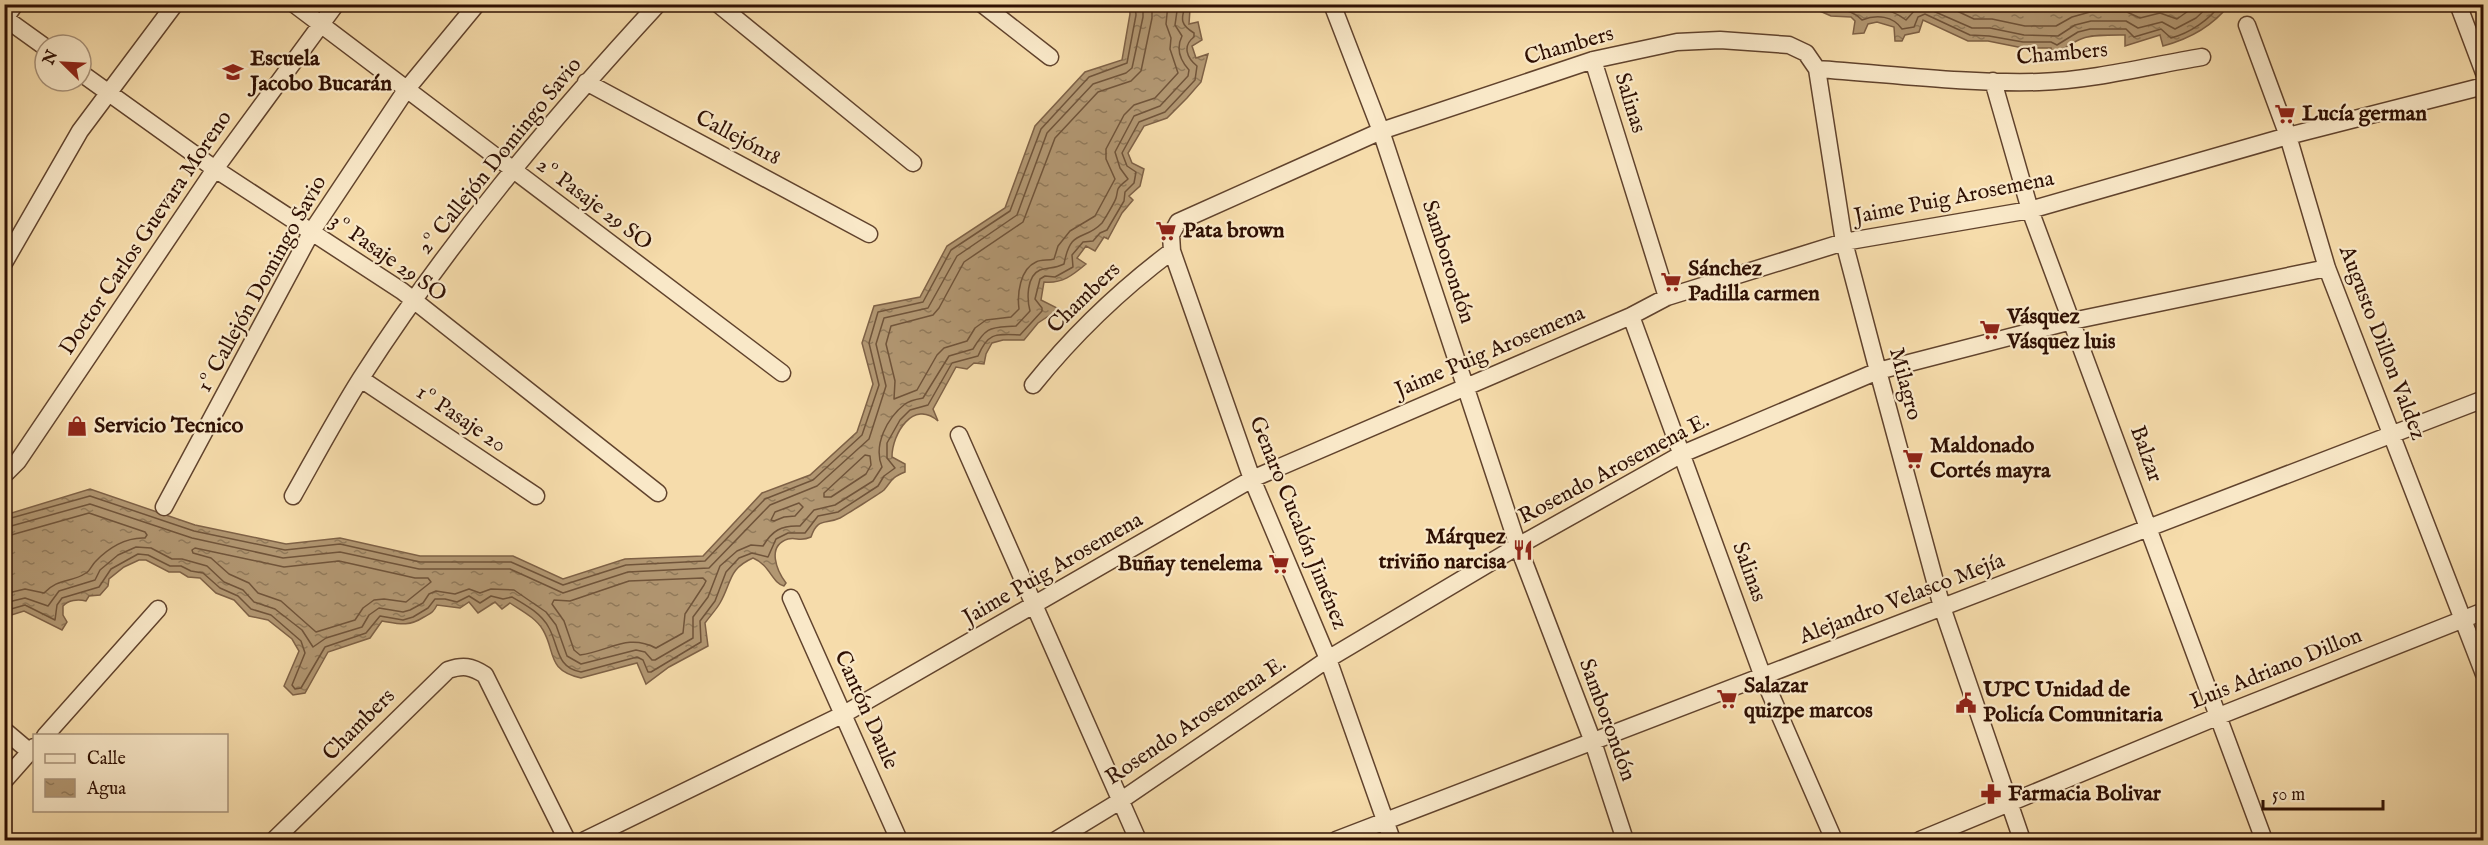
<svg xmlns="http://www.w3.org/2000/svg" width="2488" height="845" font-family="'IM FELL English',serif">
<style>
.water{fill:url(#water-ripples);stroke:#7e6146;stroke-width:1.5}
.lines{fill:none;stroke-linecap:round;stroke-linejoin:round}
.shore{stroke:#70543a;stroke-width:1.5}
.minor-casing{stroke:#61432d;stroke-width:19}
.minor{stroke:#f9e8c8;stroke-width:16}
.labels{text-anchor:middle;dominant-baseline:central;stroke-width:4.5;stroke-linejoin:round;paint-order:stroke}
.street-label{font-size:22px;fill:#2f1003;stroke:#f9e8c8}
.poi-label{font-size:22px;font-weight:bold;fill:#2f1003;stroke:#f9e8c8;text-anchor:start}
</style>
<defs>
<pattern id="water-ripples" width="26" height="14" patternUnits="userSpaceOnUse" patternTransform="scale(1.5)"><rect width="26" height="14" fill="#b29772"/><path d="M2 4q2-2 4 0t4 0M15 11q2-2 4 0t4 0" fill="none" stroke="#917a5b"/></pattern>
</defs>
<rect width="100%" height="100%" fill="#f6dcab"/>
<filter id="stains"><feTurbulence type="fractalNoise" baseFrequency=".00333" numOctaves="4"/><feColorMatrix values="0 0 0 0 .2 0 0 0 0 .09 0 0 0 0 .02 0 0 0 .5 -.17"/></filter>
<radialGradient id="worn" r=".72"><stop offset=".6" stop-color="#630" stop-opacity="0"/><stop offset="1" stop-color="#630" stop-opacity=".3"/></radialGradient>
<path class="water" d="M1129,5H1200L1190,9L1189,24L1198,22L1202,40L1192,46L1196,58L1208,54L1201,82L1187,98L1167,118L1144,126L1128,153L1132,163L1144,169L1140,186L1129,196L1133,200L1122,213L1108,239L1104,237L1095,251L1086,246L1077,258L1086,264C1073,275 1062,284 1044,282L1041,300L1059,309L1038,323L1024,340H1003L992,343L986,354L984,364L974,363L967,369L956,367L933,409L938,421C913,399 892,434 892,457L905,464V472C891,478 893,479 884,490C882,492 844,516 840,518C825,525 818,517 811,537C800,542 797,537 788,539C766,546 777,571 786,583L784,586C772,583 770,565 753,558C728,569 732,582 720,603C716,610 710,616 705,623L708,646L669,667L646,684L637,663L581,678C546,670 556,652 543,630C536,618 522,611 510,603L502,609L495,602L478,613L469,602L460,608L437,605C433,613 431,613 424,617C408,627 400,624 382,621L370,638L328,652L305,693L293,695L284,686L299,651L292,639L268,620L249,616L234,600L216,593L200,578L188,577L180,572H169L146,560H139L124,567L109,579L108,586L100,595L89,596L86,601C78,599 68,600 63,606V615L67,622L62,630L24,611L5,617V515L90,489L195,525L286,544L340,538L420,556H513L563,579L625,559L703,556L762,493L810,475L857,432L873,384L862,343L874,306L920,297L947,246L1005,208L1035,126L1085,72L1122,60L1130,14Z
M1806,5L2229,4V5C2212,27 2189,39 2163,46L2160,35L2125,46V35C2087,35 2084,34 2053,56L2051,48H2023L1988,41H1968L1923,20L1919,32L1905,35L1902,41H1895L1894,27L1877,22L1868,24L1864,33L1853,34L1855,21L1851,17L1831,16Z"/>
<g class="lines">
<path class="shore" d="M1152,4V18L1141,71L1131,81L1098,92L1055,138L1023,222L964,262L939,308L933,315L891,326L886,344L895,381L894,399L917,390L937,355L944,348L967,341L975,328L986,320L1011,317L1019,309C1017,294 1020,269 1036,262C1042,259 1048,261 1054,259L1058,246L1070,231L1095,216L1115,179L1106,159V149L1124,115L1134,105L1155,98L1178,73L1170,49L1171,38L1166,24L1168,4
M1821,4C1836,11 1850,7 1862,20C1877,14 1893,16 1902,29L1914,27L1918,17L1925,14L1970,35L1989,36L2023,42H2051L2057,45L2078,32L2090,29H2126L2134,37L2161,29L2171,38C2190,33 2209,20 2221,4
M1857,4L1865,11C1881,8 1893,10 1906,20L1915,10L1924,7L1972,28H1990L2024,35L2058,36L2075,25L2091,21H2126L2138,28L2162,22L2175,29L2196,18L2211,4
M1942,4L1974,19H1992L2025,26H2056L2072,17L2090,12H2127L2140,18L2160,13L2177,19L2198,4
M865,455L870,456L871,465L866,474L831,497H824V493Z
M799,503L803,507L795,516L784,517L774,521L771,520L775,512Z
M4,520L90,496L194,531L285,550L340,544L420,562H511L563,585L626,565L705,561L765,499L813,480L862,435L879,385L869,343L878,312L923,302L951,250L1010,211L1041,129L1089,77L1127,63L1136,15L1135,4
M4,528L90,504L192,538L283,558L340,552L419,569H510L563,593L628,572L709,568L770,505L817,486L869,439L886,386L876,344L884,318L928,308L957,256L1017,215L1047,133L1093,84L1126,73L1132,68L1143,17V4
M4,537L89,513L145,532L147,535L145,538C126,537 108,548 95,562C92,565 90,571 86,573C71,583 58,578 44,593L25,589L4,594
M195,548L284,567L339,561L415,578H428L431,582L406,602L384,599L374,600L363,608L355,620L316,632L281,601L258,593L249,583L229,574L211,558L193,553L192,550Z
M703,578L706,581L704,585L685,614L683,633L656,648C627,633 610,651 580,655L574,650L564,621L552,604L554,600L570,601L629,581Z
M4,603L25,598L48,606L59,591L95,580L100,570L118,555L136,547L151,548L172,559H182L207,566L224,582L243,590L254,602L275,609L302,630L313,647L326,638L362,627L369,615L379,608L403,612L410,610L423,603L429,594L436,591L455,594L469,589L480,593L491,589L514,590L546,612L556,625L567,656L581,664L636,650L645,652L652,660H655L693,638V617L708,597L720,566L737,551L751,545L763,546C772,531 781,525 800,526L814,510L835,505L873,481L882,467C873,445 887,418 905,404C910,400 917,399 923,398L949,356L973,349C987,325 991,328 1016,326L1030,311C1027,300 1026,276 1040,270C1048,267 1054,269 1064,264C1071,227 1084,242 1102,223C1104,220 1115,202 1116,198C1117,195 1117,192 1118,189C1120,185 1125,182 1128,179L1120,168L1115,152L1134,116L1160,106L1188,76L1189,70C1180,60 1176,48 1182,36L1175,25L1178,4
M4,611L25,605L55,620L57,605L62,598L99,587L111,569L138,554L148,555L170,566H181L191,571L203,573L220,588L238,596L251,609L271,615L301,641L305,653L292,685L295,689L301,688L325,647L366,633L380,616L403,620L413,617L428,608L435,599H445L457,602L469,596L480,603L491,596L503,599L512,597C526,605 542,614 549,628C559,646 556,668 581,672L637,657L643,660L648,672H651L701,642L700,621L715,601L726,572L739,558L752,553L768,557L776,539L788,533H805L818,516L838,512L878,486L884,476L895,468L887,458V443L900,420L910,410L928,405L952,363L978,356C988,332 996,334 1020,335L1042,311V308L1035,299L1040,279L1045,276L1055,277L1073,267L1072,255L1083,242L1093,241L1100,233L1107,230L1124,201L1125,192L1134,183L1136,172L1127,166L1122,153L1139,122L1165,112L1195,80L1197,66C1187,58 1182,46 1194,37V33C1181,25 1180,20 1186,4"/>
<g class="minor-casing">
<path id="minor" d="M294,4L782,373
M718,4L913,163
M982,4L1050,57
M1332,4L1381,131L1518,546L1593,742L1625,840
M2458,4L2484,73
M6,19L45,47
M4,20L15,4
M2247,25L2288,136L2327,268L2484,674
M1593,60L1667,297
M1817,69L1844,242L1878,371L1942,607L2022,840
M81,73L215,169L402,291L658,493
M1993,81L2030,210L2264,840
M586,82L869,234
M4,263L80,131L175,4
M1631,316L1763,677L1834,840
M361,379L536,496
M1033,385C1074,334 1120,290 1172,251
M959,435L1138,840
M4,475L18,461L215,169L336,4
M293,496C315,457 337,416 361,378C447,244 550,121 658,4
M164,507L312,231L406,90L477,4
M791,598L899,840
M4,730L30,752
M45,736L158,609
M4,781L34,747
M274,840L448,670C463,665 471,666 485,675L567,840
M585,840L844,714L1252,479L1631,316L1667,297L1844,242L2030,210L2288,136L2484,86
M1056,840L1120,801L1328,659L1518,546L1682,454L1878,371L2072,321L2327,268
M1336,840L2484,399
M1392,840L1328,659L1252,479L1172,251L1171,235L1178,222L1381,131L1593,60L1677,42L1720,40L1789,45L1806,53L1817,69C1890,74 1966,84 2039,82C2094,80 2148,66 2202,57
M1920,840L2219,716L2484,611"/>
</g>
<use href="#minor" class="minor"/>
</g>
<defs>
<g id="school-bare" transform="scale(1.62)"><path d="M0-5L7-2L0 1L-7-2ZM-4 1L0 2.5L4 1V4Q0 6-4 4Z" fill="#8f2418" stroke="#f9e8c8" stroke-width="2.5" paint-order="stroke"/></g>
<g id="supermarket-bare" transform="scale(1.62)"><path d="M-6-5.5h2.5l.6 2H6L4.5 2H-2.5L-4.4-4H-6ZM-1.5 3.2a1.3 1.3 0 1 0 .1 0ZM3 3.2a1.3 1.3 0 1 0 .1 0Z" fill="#8f2418" stroke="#f9e8c8" stroke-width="2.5" paint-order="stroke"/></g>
<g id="shop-bare" transform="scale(1.62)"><path d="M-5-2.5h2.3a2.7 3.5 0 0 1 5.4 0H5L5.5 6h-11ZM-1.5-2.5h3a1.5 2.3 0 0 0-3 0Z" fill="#8f2418" stroke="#f9e8c8" stroke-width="2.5" paint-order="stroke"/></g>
<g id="restaurant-bare" transform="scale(1.62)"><path d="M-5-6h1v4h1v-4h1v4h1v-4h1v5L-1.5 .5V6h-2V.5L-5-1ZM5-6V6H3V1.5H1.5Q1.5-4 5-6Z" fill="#8f2418" stroke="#f9e8c8" stroke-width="2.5" paint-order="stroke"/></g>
<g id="civic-bare" transform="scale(1.62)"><path d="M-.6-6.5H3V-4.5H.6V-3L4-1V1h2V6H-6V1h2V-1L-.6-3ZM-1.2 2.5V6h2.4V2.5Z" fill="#8f2418" stroke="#f9e8c8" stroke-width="2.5" paint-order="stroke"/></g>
<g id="pharmacy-bare" transform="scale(1.62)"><path d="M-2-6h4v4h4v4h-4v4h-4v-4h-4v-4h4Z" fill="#8f2418" stroke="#f9e8c8" stroke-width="2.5" paint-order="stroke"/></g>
</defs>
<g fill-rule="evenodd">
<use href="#school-bare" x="233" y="72"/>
<use href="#supermarket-bare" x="2285" y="114"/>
<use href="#supermarket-bare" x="1166" y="231"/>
<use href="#supermarket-bare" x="1671" y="282"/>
<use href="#supermarket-bare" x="1990" y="330"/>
<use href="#shop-bare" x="77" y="426"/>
<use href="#supermarket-bare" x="1913" y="459"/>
<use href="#restaurant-bare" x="1523" y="550"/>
<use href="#supermarket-bare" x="1279" y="564"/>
<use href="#supermarket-bare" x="1727" y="699"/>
<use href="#civic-bare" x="1966" y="703"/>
<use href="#pharmacy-bare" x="1991" y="794"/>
</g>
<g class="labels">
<g class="street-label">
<text transform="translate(1569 46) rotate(-16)">Chambers</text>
<text transform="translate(2062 54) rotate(-5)">Chambers</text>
<text transform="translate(1630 103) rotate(73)">Salinas</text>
<text transform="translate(738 138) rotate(28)">Callejón18</text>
<text transform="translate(500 156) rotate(-51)">2º Callejón Domingo Savio</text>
<text transform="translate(1954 198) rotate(-11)">Jaime Puig Arosemena</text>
<text transform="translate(594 204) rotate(37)">2º Pasaje 29 SO</text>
<text transform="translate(146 233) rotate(-56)">Doctor Carlos Guevara Moreno</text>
<text transform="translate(388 258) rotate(35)">3º Pasaje 29 SO</text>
<text transform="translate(1448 262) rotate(72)">Samborondón</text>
<text transform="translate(262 284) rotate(-61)">1º Callejón Domingo Savio</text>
<text transform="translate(1084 298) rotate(-44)">Chambers</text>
<text transform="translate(2382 343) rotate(69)">Augusto Dillon Valdez</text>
<text transform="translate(1490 352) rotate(-23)">Jaime Puig Arosemena</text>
<text transform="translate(1905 384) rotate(75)">Milagro</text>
<text transform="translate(461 419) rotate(34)">1º Pasaje 20</text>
<text transform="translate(2146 454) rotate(70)">Balzar</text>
<text transform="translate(1614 469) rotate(-28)">Rosendo Arosemena E.</text>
<text transform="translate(1298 523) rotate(68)">Genaro Cucalón Jiménez</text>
<text transform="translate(1053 569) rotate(-30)">Jaime Puig Arosemena</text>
<text transform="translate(1749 572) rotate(70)">Salinas</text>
<text transform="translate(1902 599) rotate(-21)">Alejandro Velasco Mejía</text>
<text transform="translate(2276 669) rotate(-22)">Luis Adriano Dillon</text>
<text transform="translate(866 710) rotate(66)">Cantón Daule</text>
<text transform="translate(1607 720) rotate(70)">Samborondón</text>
<text transform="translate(1196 721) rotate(-34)">Rosendo Arosemena E.</text>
<text transform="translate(359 725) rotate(-45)">Chambers</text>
</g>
<g class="poi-label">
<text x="250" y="59">Escuela<tspan x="250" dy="25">Jacobo Bucarán</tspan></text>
<text x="2302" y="114">Lucía german</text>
<text x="1183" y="231">Pata brown</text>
<text x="1688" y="269">Sánchez<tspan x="1688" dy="25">Padilla carmen</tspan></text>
<text x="2007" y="317">Vásquez<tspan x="2007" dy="25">Vásquez luis</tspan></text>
<text x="94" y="426">Servicio Tecnico</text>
<text x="1930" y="446">Maldonado<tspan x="1930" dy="25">Cortés mayra</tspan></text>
<text x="1506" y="537" text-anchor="end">Márquez<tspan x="1506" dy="25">triviño narcisa</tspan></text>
<text x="1262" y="564" text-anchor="end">Buñay tenelema</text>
<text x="1744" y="686">Salazar<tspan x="1744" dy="25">quizpe marcos</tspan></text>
<text x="1983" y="690">UPC Unidad de<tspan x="1983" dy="25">Policía Comunitaria</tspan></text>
<text x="2008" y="794">Farmacia Bolivar</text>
</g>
</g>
<rect width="2488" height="845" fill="none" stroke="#f6dcab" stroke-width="24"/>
<rect x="6" y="6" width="2476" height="833" fill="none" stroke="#2f1003" stroke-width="3"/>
<rect x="12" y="12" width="2464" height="821" fill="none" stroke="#2f1003" stroke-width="1.5"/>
<rect x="33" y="734" width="195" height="78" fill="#f9e8c8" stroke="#a89279" stroke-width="1.5"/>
<rect x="45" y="754" width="30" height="9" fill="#f9e8c8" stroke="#a89279" stroke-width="1.5"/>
<text x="87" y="764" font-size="18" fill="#2f1003">Calle</text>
<rect x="45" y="779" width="30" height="18" fill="url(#water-ripples)" stroke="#a89279" stroke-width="1.5"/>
<text x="87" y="794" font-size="18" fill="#2f1003">Agua</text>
<g transform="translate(63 63) rotate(294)"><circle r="28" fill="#f9e8c8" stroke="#a89279" stroke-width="1.5"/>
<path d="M0-4.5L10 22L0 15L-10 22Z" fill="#8f2418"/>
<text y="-9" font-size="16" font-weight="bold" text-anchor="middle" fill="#2f1003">N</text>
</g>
<path d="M2263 800v9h120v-9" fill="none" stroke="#2f1003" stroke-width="3"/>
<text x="2272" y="800" font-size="18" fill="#2f1003" stroke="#f9e8c8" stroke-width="4.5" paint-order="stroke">50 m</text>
<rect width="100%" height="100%" filter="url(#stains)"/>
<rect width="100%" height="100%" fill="url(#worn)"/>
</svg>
